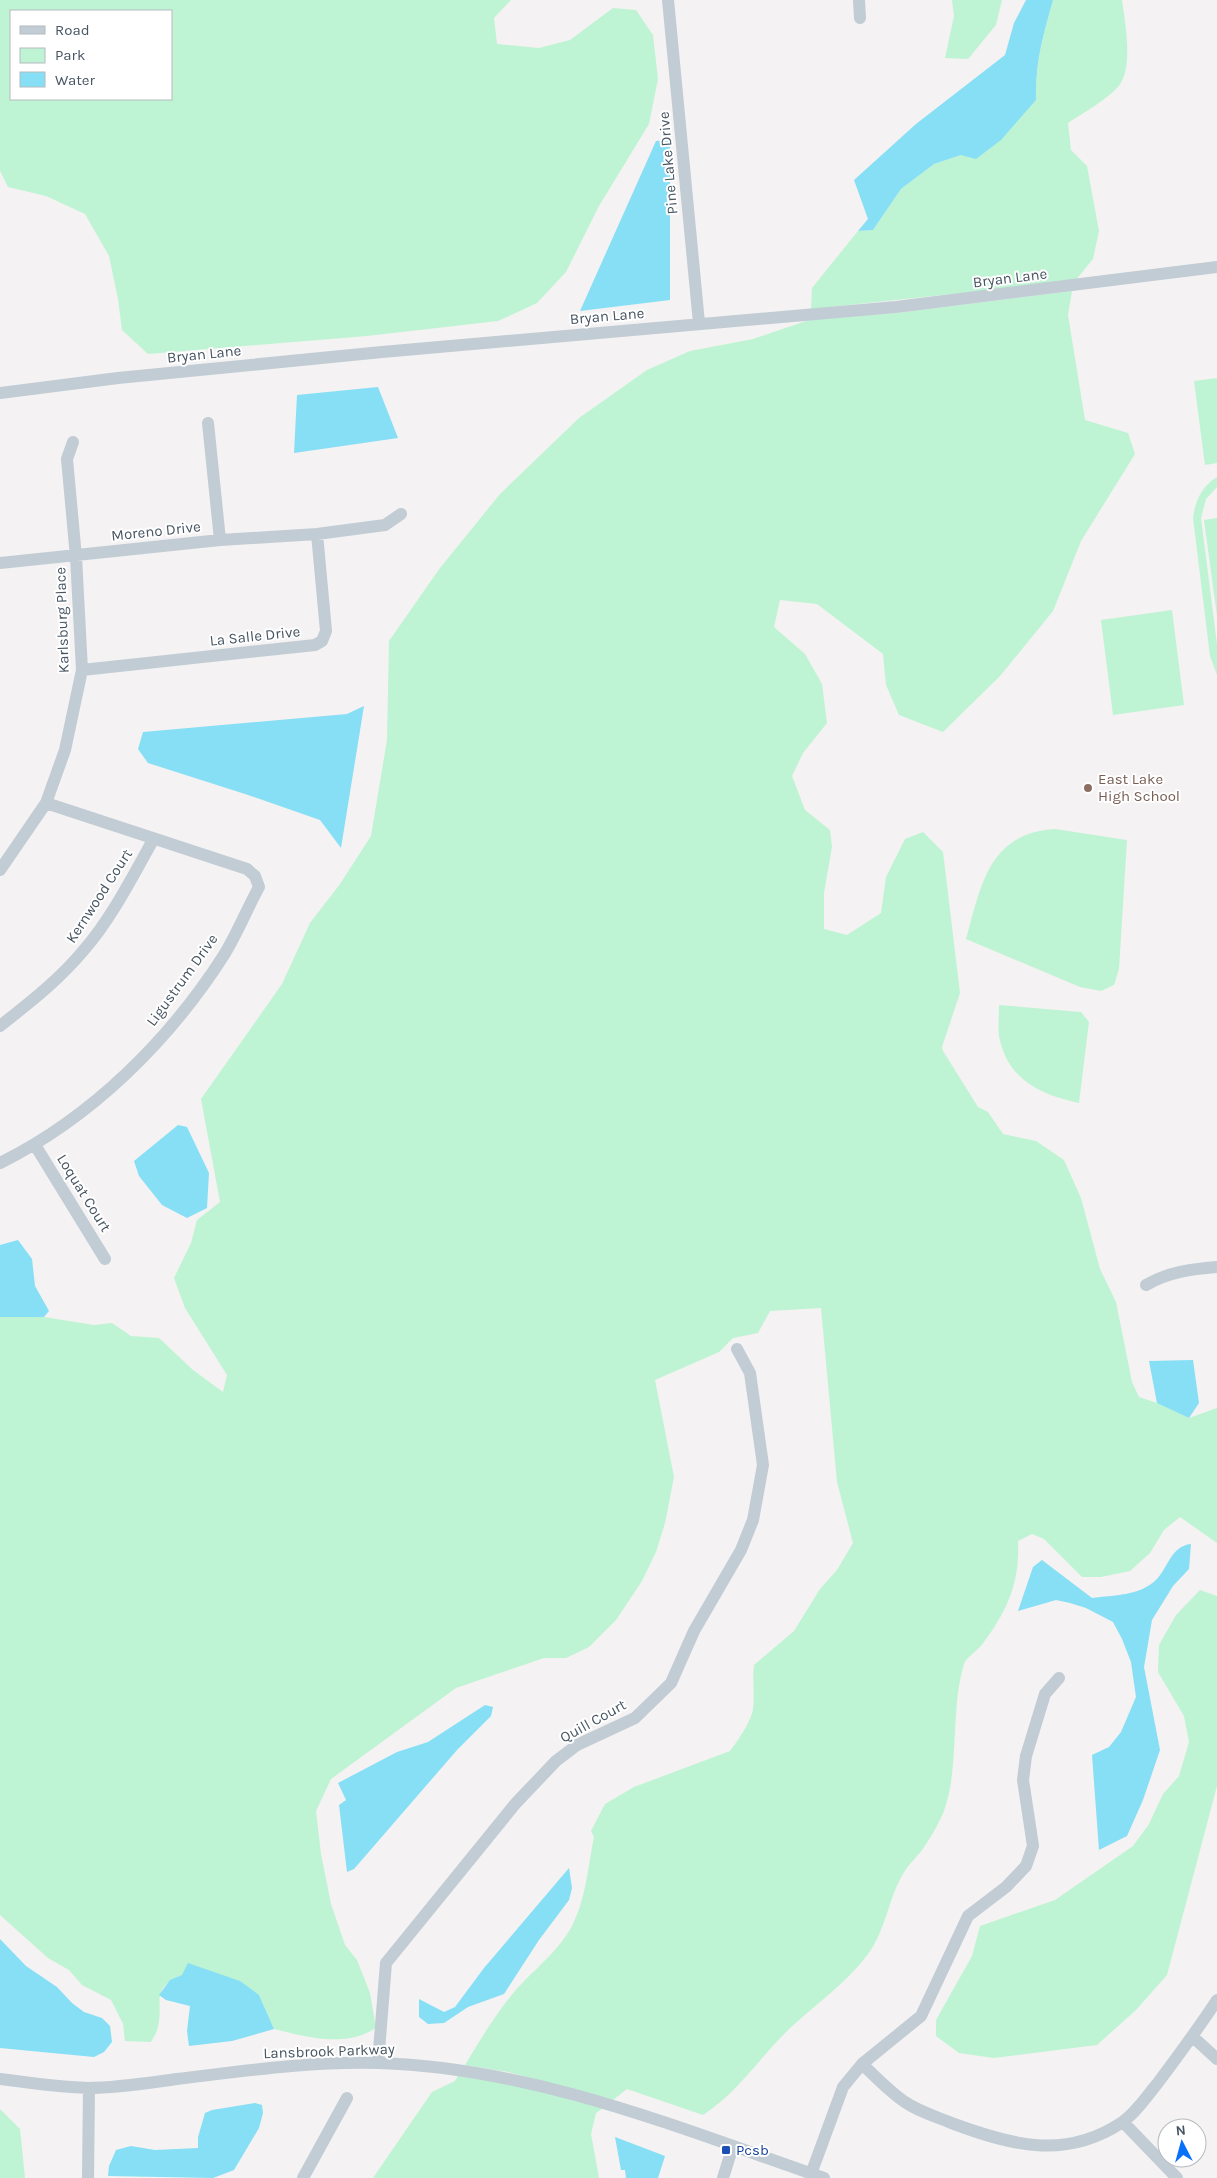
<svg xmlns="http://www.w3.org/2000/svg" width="1217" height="2178" font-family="Karla,sans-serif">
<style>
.green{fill:#bef4d3;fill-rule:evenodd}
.water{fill:#86dff5}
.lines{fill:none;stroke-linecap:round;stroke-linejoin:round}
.minor{stroke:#c1ccd4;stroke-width:12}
.education-dot{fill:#8d6e63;stroke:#fff;stroke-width:2}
.transit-dot{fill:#1a4fb4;stroke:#fff;stroke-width:2}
.labels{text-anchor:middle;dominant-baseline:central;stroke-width:4;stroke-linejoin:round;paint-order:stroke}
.street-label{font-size:15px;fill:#475562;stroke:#fff}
.education-label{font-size:15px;fill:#785e54;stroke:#fff;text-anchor:start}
.transit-label{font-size:15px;fill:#164399;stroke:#fff;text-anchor:start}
</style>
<rect width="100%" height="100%" fill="#f4f2f2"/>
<path class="green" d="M0,0H511L494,18L497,44L539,48L570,40L613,8L636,10L653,35L658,79L649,124L599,206L566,272L537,303L498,321L367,336L148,354L122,330L118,299L109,256L85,214L46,196L8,187L0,171ZM11,11H171V99H11Z
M952,0H1002L996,25L968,59L945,58L954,16Z
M1053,0H1122C1125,22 1134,69 1118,87C1106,100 1083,113 1068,123L1071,150L1087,166L1099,231L1093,259L1075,281L811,309L812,288L858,231L873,230L901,189L934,164L961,155L1036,100C1035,63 1043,35 1053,0Z
M1072,291L1068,315L1085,420L1128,433L1135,454L1081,541L1053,611L1000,676L943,732L899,715L886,685L883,654L817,604L780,600L774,627L805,654L822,684L827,723L803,753L792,776L805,810L830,830L832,847L824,893V929L847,935L881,913L886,877L905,839L923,832L943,852L960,993L942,1047L943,1051L978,1107L988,1112L1003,1134L1036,1141L1064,1160L1081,1198L1100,1269L1116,1302L1132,1382L1139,1397L1160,1404L1189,1418L1217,1408V1543L1180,1517L1164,1530L1150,1553L1130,1571L1101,1577H1082L1044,1539L1032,1534L1018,1541C1020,1581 1008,1610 984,1642C979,1650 967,1656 964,1664C950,1710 960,1766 944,1811C939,1823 930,1839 922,1850C916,1858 908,1865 903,1874C888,1899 886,1930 868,1954C846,1984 813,2006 786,2032C758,2060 737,2093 703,2115L627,2089L613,2100L508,2072L465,2065C480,2040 495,2015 514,1992C534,1969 557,1953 572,1926C586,1899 588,1866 594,1837L591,1831L605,1804L634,1787L730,1751C738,1740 751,1722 753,1709C755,1695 752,1679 754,1665L794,1631L820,1589L837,1570L853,1543L837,1482L821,1308L770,1311L758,1333L733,1338L719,1352L655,1380L674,1477L665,1523L656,1552L642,1581L616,1620L589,1647L566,1658H544L456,1688L331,1779L316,1811L321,1854L331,1904L345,1945L357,1960L370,1993L376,2028C345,2048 307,2037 274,2029L259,1995L182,1975C149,1990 164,2000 158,2027C157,2032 153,2038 151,2042L125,2041L123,2024L111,2000L82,1985L69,1970L48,1958L0,1915V1317H44L94,1325L112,1323L131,1336L159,1338L193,1370L223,1392L227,1375L185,1308L174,1278L191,1243L197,1220L220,1202L201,1099L282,984L310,923L340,884L371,836L387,740L389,641L440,568L500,494L579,418L647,370L690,351L753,339L809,320L897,313Z
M1217,378V463L1205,465L1194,381Z
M1217,477V487L1206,499L1201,518L1217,644V675L1210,656L1193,518C1195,501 1202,486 1217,477Z
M1217,518V616L1204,520Z
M1172,610L1184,705L1113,715L1101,620Z
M1055,829L1127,840L1119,969L1114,985L1101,991L1080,987L966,939C981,886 988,833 1055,829Z
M999,1005L1081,1012L1089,1022L1079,1103C1040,1095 1007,1079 999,1036C998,1027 999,1015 999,1005Z
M1200,1590L1217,1596V1786L1167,1975L1136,2010L1097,2045L994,2058L959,2053L936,2036V2020L972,1956L980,1926L1055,1900L1133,1846L1149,1824L1163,1794L1179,1776L1189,1742L1184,1716L1158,1672L1159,1645L1176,1615Z
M459,2074L506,2082L603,2108L596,2113L591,2134L599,2178H373L432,2092L455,2081Z
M0,2109L20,2129L25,2178H0Z"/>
<path class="water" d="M1026,0H1053C1043,36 1035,62 1036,100L1001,140L976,159L961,155L934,164L901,189L873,230L858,231L868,219L854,180L916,124L1005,55L1014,23Z
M670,140V300L580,311L656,141Z
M378,387L398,438L294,453L297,395Z
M364,706L341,848L320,820L245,794L148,763L138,749L143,732L347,714Z
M178,1125L187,1127L209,1173L207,1208L187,1218L162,1205L139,1176L134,1161Z
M18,1240L32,1259L35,1286L49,1311L44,1317H0V1245Z
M1193,1360L1199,1403L1189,1418L1157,1403L1149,1361Z
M1191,1544L1189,1569L1173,1586L1152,1620L1144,1667L1160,1750L1143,1800L1127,1836L1099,1850L1092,1755L1109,1747L1121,1732L1136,1697L1131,1662L1122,1639L1113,1622L1086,1608L1070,1603L1056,1600L1018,1611L1033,1567L1042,1560L1092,1598C1114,1595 1139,1596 1156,1580C1168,1568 1171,1546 1191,1544Z
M485,1705L493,1707L491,1716L457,1750L354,1869L347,1872L339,1805L346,1800L338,1783L397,1752L428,1742Z
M569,1868L572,1888L569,1900L539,1940L504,1994L468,2007L444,2023L428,2024L419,2017V1999L444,2012L455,2007L484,1968Z
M0,1939L26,1966L57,1987L72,2003L84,2012L102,2018L110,2026L112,2042L104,2052L94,2057L0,2048Z
M188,1963L240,1981L259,1995L274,2029L232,2041L189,2046L187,2031L190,2006L166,2000L159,1995L170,1980L182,1975Z
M255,2103L262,2105L263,2113L259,2128L234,2170L213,2178L108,2176L109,2166L116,2150L131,2146L155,2150L198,2148V2137L205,2113L212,2110Z
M615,2137L665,2156L658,2178H626L625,2170H621Z"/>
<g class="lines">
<path class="minor" d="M668,0L699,323
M859,0L860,18
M0,393L118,378L382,352L896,307L1217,267
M208,423L220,540
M0,563L220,540L317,534L385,525L401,514
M82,670L315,645L322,641L326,631L317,534
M0,870L46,803L65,750L82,670L76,557L67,459L73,442
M0,1026C29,1003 59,980 83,951C110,921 133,876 153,840
M35,1145L105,1259
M0,1163C91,1118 169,1041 224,955C237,934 247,909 259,887L255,876L247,869L46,803
M1146,1285C1168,1272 1192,1269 1217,1267
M1193,2037L1217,2059
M378,2063L386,1963L516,1803L556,1761L577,1745L635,1718L671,1683L694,1631L741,1550L753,1520L763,1465L750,1373L737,1349
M862,2064C876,2077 890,2092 905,2102C919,2112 938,2117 954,2124C1011,2145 1065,2160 1121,2123C1135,2114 1146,2097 1157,2084C1178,2056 1198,2029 1217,2000
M0,2079C29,2083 59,2087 88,2088C118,2088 148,2083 177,2079C244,2071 312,2061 379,2063C535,2068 679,2128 824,2178
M1123,2122L1177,2178
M811,2174L843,2087L862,2064L921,2016L968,1916L1006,1887L1026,1866L1033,1846L1023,1780L1026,1756L1045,1694L1059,1678
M88,2178L89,2088
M303,2178L347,2098
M723,2178L733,2146"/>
</g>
<circle class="education-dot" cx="1088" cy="788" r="5"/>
<rect class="transit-dot" x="721" y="2145" width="10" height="10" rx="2.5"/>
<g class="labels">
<g class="street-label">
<text transform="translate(668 163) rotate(-95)">Pine Lake Drive</text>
<text transform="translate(1010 278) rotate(-7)">Bryan Lane</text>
<text transform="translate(607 316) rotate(-5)">Bryan Lane</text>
<text transform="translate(204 354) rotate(-6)">Bryan Lane</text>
<text transform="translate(156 531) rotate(-6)">Moreno Drive</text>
<text transform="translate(62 620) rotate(-92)">Karlsburg Place</text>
<text transform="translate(255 636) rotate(-6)">La Salle Drive</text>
<text transform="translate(99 896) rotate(-57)">Kernwood Court</text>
<text transform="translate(182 980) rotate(-54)">Ligustrum Drive</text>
<text transform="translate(84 1193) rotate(58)">Loquat Court</text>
<text transform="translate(593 1721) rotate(-29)">Quill Court</text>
<text transform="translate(329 2051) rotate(-2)">Lansbrook Parkway</text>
</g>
<g class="education-label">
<text x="1098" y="779">East Lake<tspan x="1098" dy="17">High School</tspan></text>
</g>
<g class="transit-label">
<text x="736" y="2150">Pcsb</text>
</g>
</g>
<rect x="10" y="10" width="162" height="90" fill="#ffffff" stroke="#b5bbc0"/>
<rect x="20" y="26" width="25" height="8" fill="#c1ccd4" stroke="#b5bbc0"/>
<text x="55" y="35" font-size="15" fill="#475562">Road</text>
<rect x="20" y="48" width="25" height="15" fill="#bef4d3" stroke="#b5bbc0"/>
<text x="55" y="60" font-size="15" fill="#475562">Park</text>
<rect x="20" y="72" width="25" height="15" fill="#86dff5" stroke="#b5bbc0"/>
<text x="55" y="85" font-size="15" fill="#475562">Water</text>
<g transform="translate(1182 2143) rotate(354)"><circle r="24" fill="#ffffff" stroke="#b5bbc0"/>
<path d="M0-4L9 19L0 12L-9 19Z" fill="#0771f9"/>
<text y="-8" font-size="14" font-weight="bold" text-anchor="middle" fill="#475562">N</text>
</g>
</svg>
